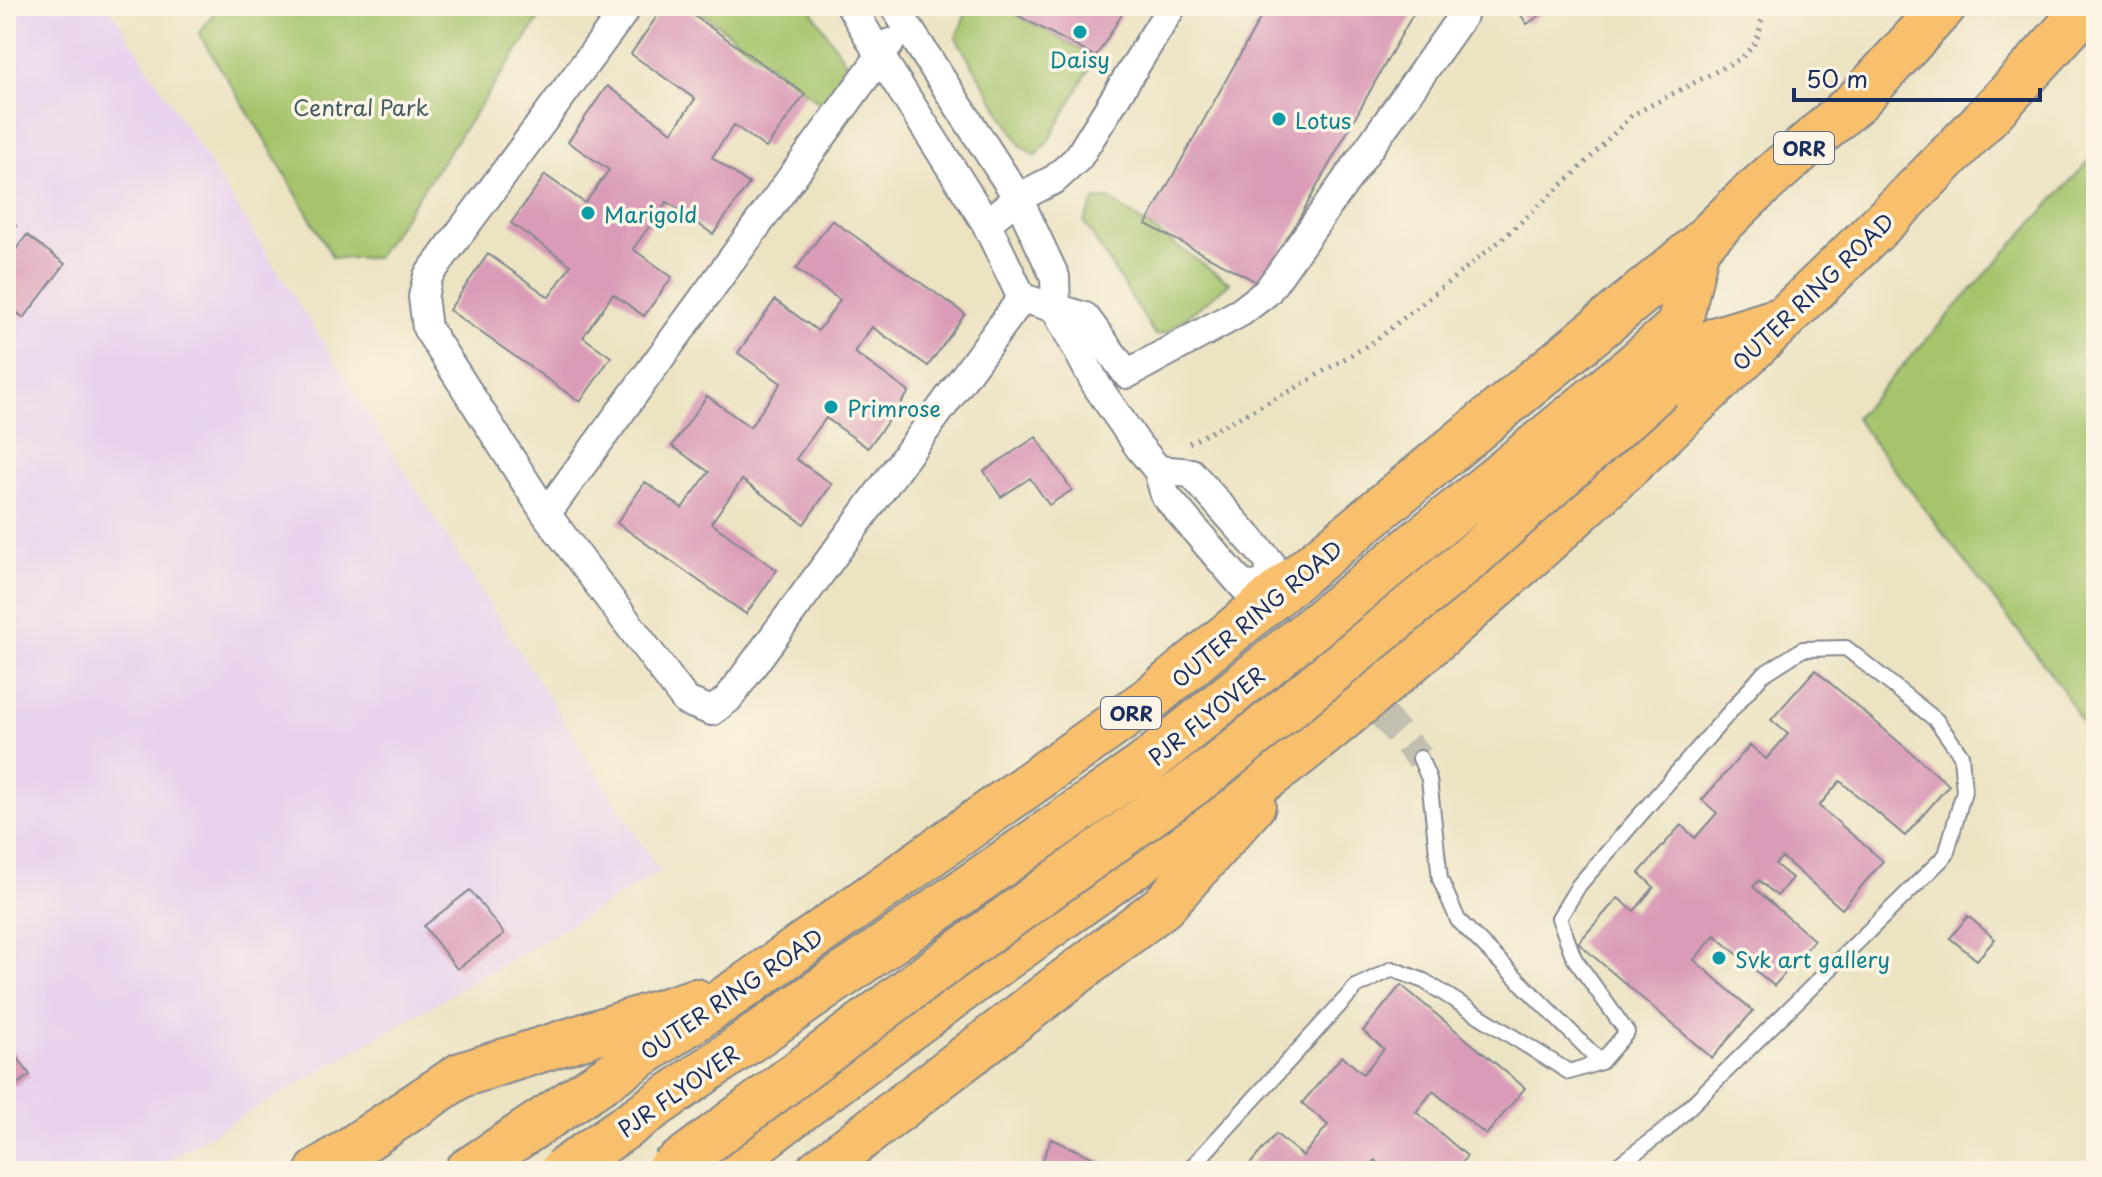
<svg xmlns="http://www.w3.org/2000/svg" width="2102" height="1177" font-family="'Playpen Sans',sans-serif">
<style>
.built{fill:#e8d2ee}
.green{fill:#a5c46c;stroke:#607a65;stroke-width:2}
.building{fill:#da9bb8}
.lines{fill:none;stroke-linecap:round;stroke-linejoin:round}
.minor-tunnel{stroke:#c2bfaf;stroke-width:28;stroke-dasharray:28 14;stroke-linecap:butt}
.service-casing{stroke:#848990;stroke-width:18}
.minor-casing{stroke:#848990;stroke-width:32}
.motorway-casing{stroke:#848990;stroke-width:48}
.path{stroke:#848990;stroke-width:5;stroke-dasharray:2 6;stroke-linecap:butt}
.service{stroke:#fff;stroke-width:14}
.minor{stroke:#fff;stroke-width:28}
.motorway{stroke:#f8bf6c;stroke-width:44}
.motorway-bridge-casing{stroke:#848990;stroke-width:48;stroke-linecap:butt}
.motorway-bridge{stroke:#f8bf6c;stroke-width:44}
.culture-dot{fill:#0f9aa8;stroke:#fcf5e5;stroke-width:3}
.labels{text-anchor:middle;dominant-baseline:central;stroke-width:7;stroke-linejoin:round;paint-order:stroke}
.shield{fill:#fcf5e5;stroke:#5e6a86;stroke-width:2}
.shield-label{font-size:20px;font-weight:bold;fill:#1b2f5e}
.culture-label{font-size:22px;fill:#0d838f;stroke:#fcf5e5;text-anchor:start}
.park-label{font-size:22px;fill:#445c62;stroke:#fcf5e5}
.street-label{font-size:22px;fill:#1b2f5e;stroke:#fcf5e5}
</style>
<rect width="100%" height="100%" fill="#fcf5e5"/>
<filter id="ink" filterUnits="userSpaceOnUse"><feTurbulence type="fractalNoise" baseFrequency=".0125" numOctaves="2"/><feDisplacementMap in="SourceGraphic" scale="16" xChannelSelector="R" yChannelSelector="G"/><feConvolveMatrix kernelMatrix="1 2 1 2 8 2 1 2 1" color-interpolation-filters="sRGB"/></filter>
<filter id="wash" filterUnits="userSpaceOnUse"><feTurbulence type="fractalNoise" baseFrequency=".006" numOctaves="4" result="noise"/><feDisplacementMap in="SourceGraphic" scale="32" xChannelSelector="R" yChannelSelector="G"/><feGaussianBlur stdDeviation="1.8" result="paint"/><feColorMatrix in="noise" values="0 0 0 0 0 0 0 0 0 0 0 0 0 0 0 0 0 1.4 0 .05"/><feComposite in="paint" operator="in"/></filter>
<g filter="url(#wash)">
<rect width="100%" height="100%" fill="#ece3c3"/>
<path class="built" d="M6,6H109L660,872L149,1171H6Z"/>
<path class="green" d="M219,6H548L376,258H333L266,141L199,34Z
M693,6H809L865,92L841,119Z
M969,6H1000L1096,57L1049,140L1036,156L1022,147L956,38Z
M2096,153V747L2061,687L1855,418Z
M1109,199L1230,283L1167,332L1155,335L1084,222L1095,200Z"/>
<g id="blocks">
<path class="building" d="M664,6H680L805,94L766,148L734,125L712,157L749,184L713,234L667,202L633,249L672,277L644,316L613,294L583,337L611,357L580,402L449,310L488,254L549,297L571,265L511,223L545,175L585,203L609,170L568,142L607,86L672,132L695,99L631,54Z
M1000,6H1127L1096,57Z
M1267,6H1401L1413,14L1262,285L1146,224Z
M1515,6H1553L1527,24Z
M6,218L16,226L6,238Z
M832,220L965,314L928,366L872,327L854,352L909,392L868,448L826,418L796,459L832,484L804,524L742,480L711,523L777,570L746,614L617,523L645,482L682,508L709,472L672,446L707,396L750,427L781,383L738,353L775,300L818,331L840,300L796,269Z
M27,235L65,264L24,318L6,304V241L16,249Z
M1036,437L1072,490L1049,505L1030,478L1001,497L984,471Z
M1815,670L1949,785L1905,836L1840,781L1819,806L1883,861L1842,909L1782,857L1775,864L1792,878L1777,896L1759,880L1753,887L1814,940L1774,986L1715,935L1694,960L1753,1011L1712,1058L1578,943L1618,898L1634,911L1654,887L1639,873L1681,825L1695,838L1717,813L1702,800L1750,745L1766,759L1788,734L1771,720Z
M470,890L504,934L457,969L424,926Z
M1968,916L1995,939L1977,960L1950,938Z
M1401,985L1525,1088L1486,1135L1433,1091L1416,1112L1467,1156L1455,1171H1389L1375,1160L1371,1166L1377,1171H1244L1276,1134L1303,1156L1328,1125L1302,1103L1342,1056L1363,1074L1384,1049L1363,1031Z
M6,1041L30,1075L6,1092Z
M1051,1139L1112,1166L1110,1171H1057L1041,1164Z"/>
</g>
</g>
<g filter="url(#ink)">
<use href="#blocks" fill-opacity="0" stroke="#848990" stroke-width="2"/>
<g class="lines">
<path class="minor-tunnel" d="M1269,585L1420,758"/>
<g class="service-casing">
<path id="service" d="M1420,758L1429,779L1440,879L1458,920L1601,1062
M1188,1171L1356,987L1392,969L1424,981L1569,1072L1601,1062L1627,1032L1574,958L1559,918L1579,885L1762,675L1803,649L1846,648L1936,720L1961,755L1964,791L1946,855L1667,1129L1610,1171"/>
</g>
<g class="minor-casing">
<path id="minor" d="M628,6L428,276L423,297L427,328L546,514L686,701L712,711L728,699L1022,298
M851,6L880,56L986,223L1022,298L1085,317L1127,374L1241,312L1267,292L1463,15L1465,6
M894,6L1018,198L1055,277L1056,310L1097,386L1139,447L1158,470L1165,495L1243,586L1269,585L1270,562L1191,473L1158,470
M986,223L1018,198L1055,179L1078,158L1172,6
M546,514L890,43"/>
</g>
<g class="motorway-casing">
<path id="motorway" d="M1636,364L1679,326L1697,247
M1661,387L1717,339L1776,321
M318,1171L461,1075L695,1001
M467,1171L749,983L1151,698L1697,247L1749,196L1859,99L1944,6
M720,1171C859,1064 1000,960 1143,860C1195,824 1251,792 1300,753C1448,634 1589,505 1726,374C1851,255 1975,136 2088,6
M818,1171L1163,906L1253,805"/>
</g>
<path class="path" d="M1189,443L1294,389L1376,340L1501,240L1574,174L1632,115L1738,60C1761,43 1759,32 1764,6"/>
<use href="#service" class="service"/>
<use href="#minor" class="minor"/>
<use href="#motorway" class="motorway"/>
<g class="motorway-bridge-casing">
<path id="motorway-bridge" d="M562,1171L1143,766L1636,364
M668,1171L924,978L1212,770L1470,558L1661,387"/>
</g>
<use href="#motorway-bridge" class="motorway-bridge"/>
</g>
</g>
<g class="culture-dot">
<circle cx="1080" cy="32" r="8"/>
<circle cx="1279" cy="119" r="8"/>
<circle cx="588" cy="213" r="8"/>
<circle cx="831" cy="407" r="8"/>
<circle cx="1719" cy="958" r="8"/>
</g>
<g class="labels">
<g class="shield">
<rect x="1774" y="132" width="60" height="32" rx="6"/>
<rect x="1101" y="697" width="60" height="32" rx="6"/>
</g>
<g class="shield-label">
<text x="1804" y="148">ORR</text>
<text x="1131" y="713">ORR</text>
</g>
<g class="culture-label">
<text x="1080" y="58" text-anchor="middle">Daisy</text>
<text x="1295" y="119">Lotus</text>
<text x="604" y="213">Marigold</text>
<text x="847" y="407">Primrose</text>
<text x="1735" y="958">Svk art gallery</text>
</g>
<g class="park-label">
<text x="361" y="106">Central Park</text>
</g>
<g class="street-label">
<text transform="translate(1812 291) rotate(-44)">OUTER RING ROAD</text>
<text transform="translate(1256 613) rotate(-40)">OUTER RING ROAD</text>
<text transform="translate(1206 715) rotate(-39)">PJR FLYOVER</text>
<text transform="translate(731 993) rotate(-34)">OUTER RING ROAD</text>
<text transform="translate(678 1090) rotate(-35)">PJR FLYOVER</text>
</g>
</g>
<rect width="2102" height="1177" fill="none" stroke="#fcf5e5" stroke-width="32"/>
<path d="M1794 88v12h246v-12" fill="none" stroke="#1b2f5e" stroke-width="4"/>
<text x="1806" y="88" font-size="24" fill="#1b2f5e" stroke="#fcf5e5" stroke-width="6" paint-order="stroke">50 m</text>
</svg>
